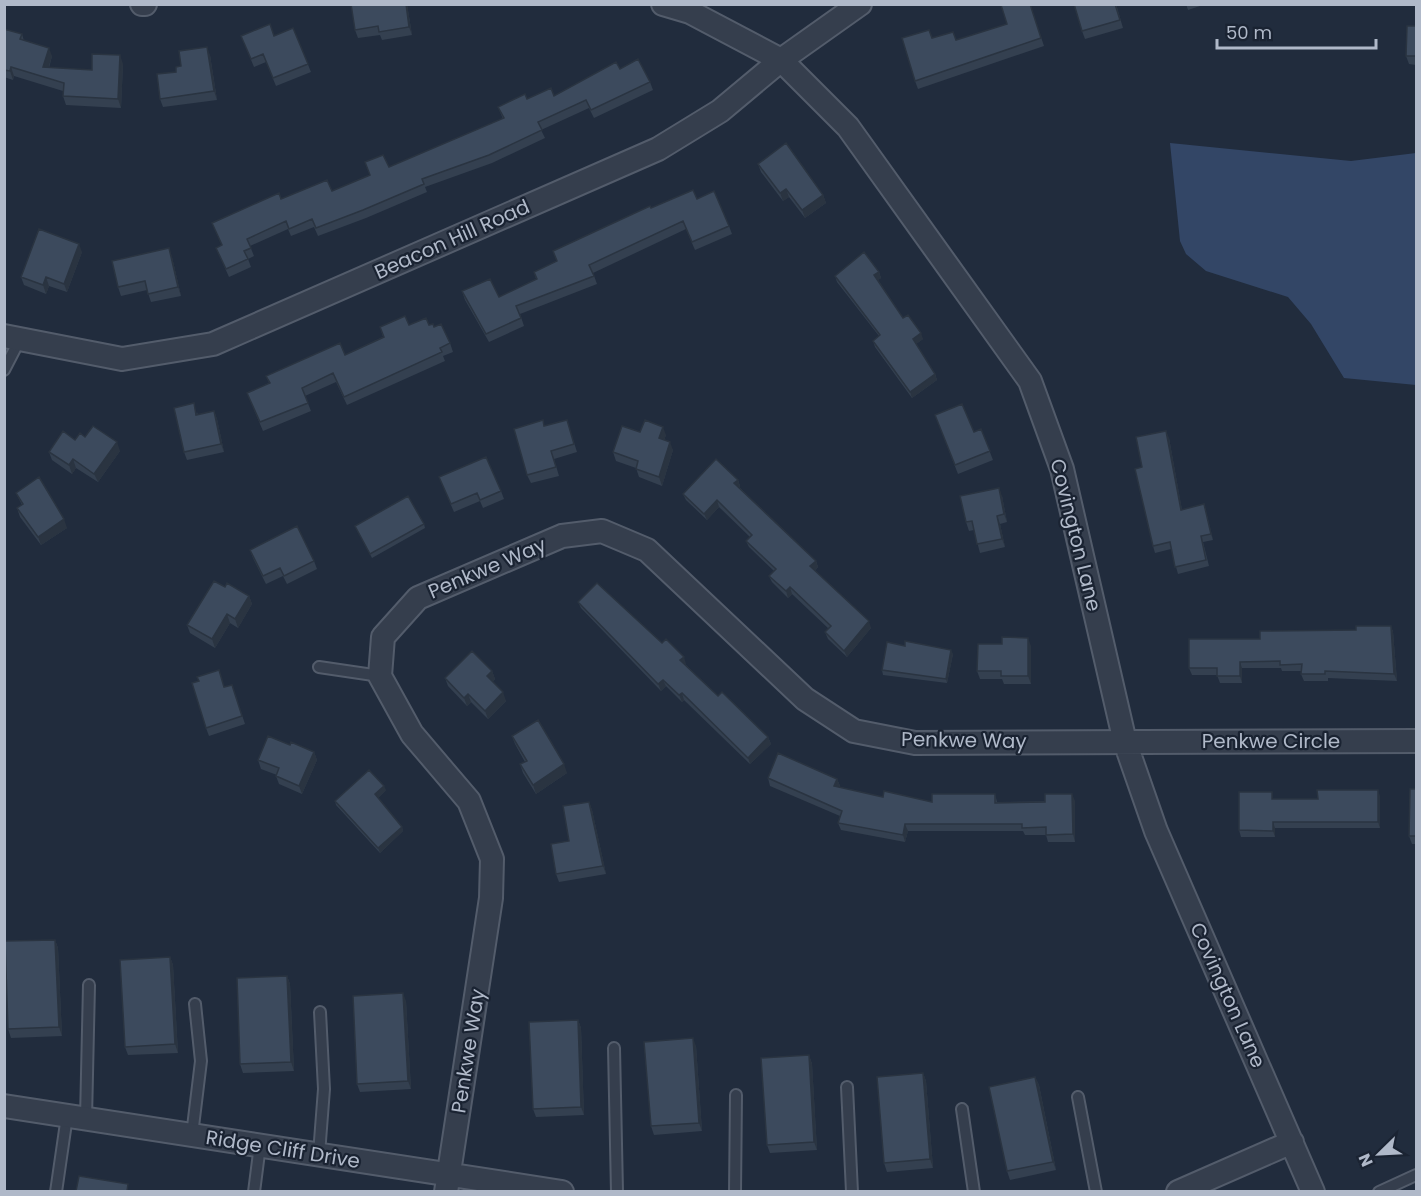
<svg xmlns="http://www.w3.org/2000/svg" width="1421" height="1196" font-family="Poppins,sans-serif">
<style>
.water{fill:#334666}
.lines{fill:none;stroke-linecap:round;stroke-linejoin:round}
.lane-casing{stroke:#535c6b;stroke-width:14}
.street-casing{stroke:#535c6b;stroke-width:26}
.lane{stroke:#353e4d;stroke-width:10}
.street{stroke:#353e4d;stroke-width:22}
.wall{fill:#344050}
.shaded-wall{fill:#2a3441}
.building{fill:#3c4a5d;stroke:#2a3441;stroke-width:1.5}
.labels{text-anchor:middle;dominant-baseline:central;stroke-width:4.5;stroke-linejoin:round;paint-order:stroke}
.street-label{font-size:20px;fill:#b0b9c9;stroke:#1a2332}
</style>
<rect width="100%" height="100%" fill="#212c3d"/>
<path class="water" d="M1170,143L1351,161L1416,153V385L1344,378L1311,324L1288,297L1206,271L1186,254L1180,241Z"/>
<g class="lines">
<g class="lane-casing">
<path id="lane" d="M4,370L19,341
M319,667L380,676
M614,1048L617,1192
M847,1087L852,1192
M1078,1097L1096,1192
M962,1109L974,1192
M86,1119L89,985
M192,1135L201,1061L195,1004
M319,1154L324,1089L320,1012
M56,1192L67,1116
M254,1192L260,1145
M735,1192L736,1095
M1379,1192L1416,1175"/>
</g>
<g class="street-casing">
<path id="street" d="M142,4H145
M663,4L690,12L781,60L848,127L1030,381L1062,469L1125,742L1156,831L1313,1192
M4,336L122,359L213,344L658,149L720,111L781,60L860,4
M4,1106L562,1192
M446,1192L491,898L492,859L469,801L412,734L380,676L383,637L418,598L562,536L602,531L647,550L805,699L854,731L915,743L1416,741
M1178,1192L1292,1142"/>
</g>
<use href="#lane" class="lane"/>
<use href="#street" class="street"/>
</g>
<path class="wall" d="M407,4L412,35L382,40L380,35L358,38L355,30Z
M1030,4L1044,46L918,89L915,81L932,38L956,40L1007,24Z
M1116,4L1123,28L1085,39L1082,31Z
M1186,4H1206L1188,10Z
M1416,26V65L1409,64L1406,56Z
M293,28L311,72L276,86L266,62L254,67L241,36H274Z
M4,29L22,34L24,41L52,56L49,68L92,70L123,64L121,108L66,105L63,96V91L14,76L13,80L4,77Z
M210,55L217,100L163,107L160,99L176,72L181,66Z
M620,69L650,82L653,90L594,118L589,108L541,130L545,138L492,163L425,187L427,192L366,218L318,236L314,227L291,236L288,229L250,246L254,256L248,259L251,267L229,277L216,248L222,245L212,223L281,199L332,191L503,119L498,107L527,99L554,96Z
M758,164L823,195L826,203L805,218L789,197L783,201L761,172Z
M697,199L729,226L732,234L695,250L686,229L593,273L597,284L520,314L524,326L489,342L465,300L462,291L499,297L536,279L534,272L557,262L553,251L651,208Z
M82,252L67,292L49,286L46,294L24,285L21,277Z
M172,257L181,296L151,302L147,290L121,296L118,287Z
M879,272L881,278L878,280L903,318L923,339L916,344L935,374L937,380L912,398L875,347L873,341L879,336L837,282L835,276Z
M409,325H429L434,327L450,343L453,352L443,356L445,361L347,405L336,382L305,396L311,411L263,431L247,393L269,383L266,376L345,355L383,337L380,327Z
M214,411L217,419L224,452L187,460L184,452L197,412L198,415Z
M935,415L974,432L981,429L993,460L958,474Z
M567,420L577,452L554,459L559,476L531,483L527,475L545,426Z
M640,432L666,435L664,440L673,450L662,486L639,477L636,468L616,461L613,452Z
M85,437L120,451L98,482L76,468L72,474L52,460L49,452L75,440Z
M1169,438L1182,510L1204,504L1213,540L1203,542L1209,566L1178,574L1171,549L1155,553L1153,546L1142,467Z
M439,477L501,491L504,499L483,508L480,501L454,512Z
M738,480L740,486L739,487L816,561L818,567L815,571L871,628L847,657L828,639L825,632L829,629L792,594L788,598L772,582L769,576L774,571L749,547L746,541L750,537L719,507L707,520L686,500L683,494Z
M16,493L67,528L41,545L20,517L17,508L22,505Z
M1002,496L1007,522L1000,524L1005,547L980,553L974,530L969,531L966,522Z
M424,524L425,528L372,558L355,526Z
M250,550L314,561L317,569L287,584L283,576L266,584L253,558Z
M225,587L249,596L252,604L238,628L230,623L215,648L190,633L187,625Z
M578,602L662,643L686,664H685L718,696L768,737L771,744L750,764L684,700L682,702L666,686L661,691L581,608Z
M1391,626L1393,632L1397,681L1328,678V681H1304L1301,674V671H1282L1281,668H1242V683H1220L1217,675H1192L1189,668L1260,639L1356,630Z
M1031,646V684H1004L1002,679H980L977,671Z
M953,654L947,683L883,675L882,670Z
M492,671L495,679L492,682L506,701L488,719L471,702L467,706L448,686L445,678Z
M232,685L245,724L209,736L206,728L225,687Z
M512,736L567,773L536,794L523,773L520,764L525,762L515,744Z
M290,745L314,752L317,760L302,794L279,784L276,776L277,775L261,769L258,760Z
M768,778L837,779L840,786V787L883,797L932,802L995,794L997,802L1075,801V842H1048L1046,835H1025L1023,831H908L905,842L841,830L838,823L840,816L770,786Z
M1416,789V844H1412L1409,836Z
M386,790L378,798L402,827L403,831L380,853L336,805L335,801Z
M1380,796V828H1275V837H1241L1239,830L1274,799H1318Z
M589,802L592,810L606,874L559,882L556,874L569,841Z
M55,940L58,948L62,1036L11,1038L8,1029Z
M170,957L173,965L178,1053L128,1055L125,1047Z
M287,976L290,984L294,1071L243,1073L240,1064Z
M406,1001L411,1089L360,1092L357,1084Z
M578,1020L581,1028L584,1115L536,1117L533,1109Z
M696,1046L702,1131L654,1135L651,1126Z
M809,1055L812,1064L817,1150L770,1153L767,1145Z
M923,1073L926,1081L933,1168L887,1172L884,1163Z
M1035,1077L1039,1085L1056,1170L1010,1180L1007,1171Z"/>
<path class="shaded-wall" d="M406,4H407L412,35L409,27Z
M207,47L210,55L217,100L214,91Z
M49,48L52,56L46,76L43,67Z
M120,55L123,64L121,108L118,99Z
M11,67L14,76L13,80L10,71Z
M786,189L789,197L783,201L780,193Z
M823,195L826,203L805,218L802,210Z
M79,244L82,252L67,292L64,284Z
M169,248L172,257L181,296L178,287Z
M879,272L881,278L877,281L874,275Z
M46,277L49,286L46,294L43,285Z
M921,333L923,339L915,345L913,339Z
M935,374L937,380L912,398L910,392Z
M214,411L217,419L224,452L221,444Z
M663,427L666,435L662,446L659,438Z
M1166,431L1169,438L1183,516L1181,510Z
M117,442L120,451L98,482L94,474Z
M670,442L673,450L662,486L659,477Z
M73,459L76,468L72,474L69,465Z
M738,480L740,486L737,489L734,483Z
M999,488L1002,496L1007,522L1004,514Z
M717,500L719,507L707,520L704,514Z
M1204,504L1206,511L1213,540L1211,534Z
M997,516L1000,524L1005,547L1002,539Z
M64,519L67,528L41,545L38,537Z
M816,561L818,567L813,573L810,566Z
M790,587L792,594L788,598L786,591Z
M249,596L252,604L238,628L235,619Z
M227,614L230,623L215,648L212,639Z
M869,621L871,628L847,657L844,651Z
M1391,626L1393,632L1397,681L1394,674Z
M1028,638L1031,646V684L1028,676Z
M951,650L953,654L947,683L946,679Z
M684,657L686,664L683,667L680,660Z
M1240,662L1242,668V683L1240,676Z
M492,671L495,679L490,684L487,676Z
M663,680L666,686L661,691L658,684Z
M503,692L506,701L488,719L485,711Z
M682,693L684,700L682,702L679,695Z
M468,694L471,702L467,706L464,698Z
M768,737L771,744L750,764L748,758Z
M314,752L317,760L302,794L299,786Z
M564,764L567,773L536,794L533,785Z
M837,779L840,786L837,794L834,786Z
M384,786L386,790L377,799L375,794Z
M1378,790L1380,796V828L1378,822Z
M1072,794L1075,801V842L1073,834Z
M589,802L592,810L606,874L603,866Z
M1273,822L1275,828V837L1273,831Z
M905,824L908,831L905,842L903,835Z
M402,827L403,831L380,853L378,848Z
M55,940L58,948L62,1036L59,1027Z
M170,957L173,965L178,1053L175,1044Z
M287,976L290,984L294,1071L291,1062Z
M403,993L406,1001L411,1089L408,1081Z
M578,1020L581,1028L584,1115L581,1107Z
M693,1038L696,1046L702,1131L699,1123Z
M809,1055L812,1064L817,1150L814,1142Z
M923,1073L926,1081L933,1168L930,1159Z
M1035,1077L1039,1085L1056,1170L1053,1162Z"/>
<path class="building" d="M351,4H406L409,27L379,32L378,26L355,30Z
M1003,4H1030L1041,38L915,81L902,38L929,30L932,38L953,32L956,40L1007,24L1001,5Z
M1074,4H1115L1120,20L1082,31Z
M270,24L274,36L293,28L308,64L273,78L263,54L251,59L241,36Z
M1407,26H1416V56H1406Z
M4,29L22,34L20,39L49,48L43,67L92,70V54L120,55L118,99L63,96L64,83L11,67L10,71L4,70Z
M207,47L214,91L160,99L157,74L176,72V67L181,66L179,51Z
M638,59L650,82L591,110L586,100L538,122L542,130L489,155L422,179L424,184L363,210L316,228L312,219L289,229L286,221L247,239L251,248L244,251L248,259L226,269L216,248L222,245L212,223L279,193L281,199L327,180L332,191L370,175L365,162L383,155L389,167L504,118L498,107L525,94L527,99L551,88L554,96L616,62L620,69Z
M786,143L823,195L802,210L786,189L780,193L758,164Z
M693,190L697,199L714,191L729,226L692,242L683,221L589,265L594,276L516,306L521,318L486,334L462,291L490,279L499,297L537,279L534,272L557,261L553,251L650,206L651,208Z
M39,229L79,244L64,284L46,277L43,285L21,277Z
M169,248L178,287L148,294L145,281L118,287L112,261Z
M864,252L879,272L874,275L903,318L908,315L921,333L913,339L935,374L910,392L873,341L880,335L835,276Z
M405,316L409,325L426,318L429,325L433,324L434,327L441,324L450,343L440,348L442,352L344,397L333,373L302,388L308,403L260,422L247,393L270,383L266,376L340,343L345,355L384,337L380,327Z
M194,403L196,415L214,411L221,444L184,452L174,408Z
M962,404L974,432L981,429L990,451L955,465L935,415Z
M543,420L544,426L567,420L574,444L551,451L556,467L527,475L514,429Z
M645,420L663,427L659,438L670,442L659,477L636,469L638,461L613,452L622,426L640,432Z
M93,426L117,442L94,474L73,459L69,465L49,452L63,431L75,440L80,433L85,437Z
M1166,431L1181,510L1204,504L1211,534L1201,536L1206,560L1175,567L1170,542L1153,546L1135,469L1142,467L1136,437Z
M486,457L501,491L480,500L477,493L451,504L439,477Z
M716,459L738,480L734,483L816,561L810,566L869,621L844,651L825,632L831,626L790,587L786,591L769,576L776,569L746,541L752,535L717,500L704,514L683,494Z
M39,477L64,519L38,537L17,508L23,504L16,493Z
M999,488L1004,514L997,516L1002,539L977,544L972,521L966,522L960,496Z
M408,496L424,524L370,554L355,526Z
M297,526L314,561L284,576L280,568L263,576L250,550Z
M214,581L225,587L227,583L249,596L235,619L227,614L212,639L187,625Z
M597,583L662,643L666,639L684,657L680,660L718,696L722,692L768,737L748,758L682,693L679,695L663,680L658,684L578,602Z
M1356,626H1391L1394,674L1325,671V674H1301L1302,664L1280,665V661L1240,662V676H1217V668H1189V639H1260V631L1356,630Z
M1002,637L1028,638V676H1001V671H977L978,644H1002Z
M905,641L951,650L946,679L882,670L887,642L905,646Z
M472,651L492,671L487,676L503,692L485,711L468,694L464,698L445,678Z
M219,670L224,687L232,685L242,716L206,728L192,683L199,681L197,677Z
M538,720L564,764L533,785L520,764L527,761L512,736Z
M268,736L290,745L291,742L314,752L299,786L276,776L279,768L258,760Z
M778,753L837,779L834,786L883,797L884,791L932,802V794H995V803L1045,802V794H1072L1073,834L1046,835V827L1022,828V824H905L903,835L838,823L842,811L768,778Z
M369,770L384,786L375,794L402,827L378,848L335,801Z
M1410,789H1416V836H1409Z
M1317,790H1378V822H1273V831L1239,830V792H1272V799H1318Z
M589,802L603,866L556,874L551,844L569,841L563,806Z
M55,940L59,1027L8,1029L5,941Z
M170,957L175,1044L125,1047L120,960Z
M287,976L291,1062L240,1064L237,978Z
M403,993L408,1081L357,1084L353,996Z
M578,1020L581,1107L533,1109L529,1022Z
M693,1038L699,1123L651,1126L644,1042Z
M809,1055L814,1142L767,1145L761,1058Z
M923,1073L930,1159L884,1163L877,1077Z
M1035,1077L1053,1162L1007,1171L989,1087Z
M79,1176L128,1184L127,1191H76Z"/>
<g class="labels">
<g class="street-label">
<text transform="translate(452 239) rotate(-24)">Beacon Hill Road</text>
<text transform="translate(1076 535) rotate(76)">Covington Lane</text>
<text transform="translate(487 568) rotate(-23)">Penkwe Way</text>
<text transform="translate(964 740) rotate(1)">Penkwe Way</text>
<text x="1271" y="741">Penkwe Circle</text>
<text transform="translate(1228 995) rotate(66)">Covington Lane</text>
<text transform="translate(468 1051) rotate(-81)">Penkwe Way</text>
<text transform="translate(283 1149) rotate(9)">Ridge Cliff Drive</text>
</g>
</g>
<rect width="1421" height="1196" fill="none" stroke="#b0b9c9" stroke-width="12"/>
<g transform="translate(1379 1154) rotate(246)" stroke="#1a2332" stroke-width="4.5" paint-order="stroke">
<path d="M0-4.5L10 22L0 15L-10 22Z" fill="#b0b9c9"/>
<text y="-9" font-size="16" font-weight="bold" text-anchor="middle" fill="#b0b9c9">N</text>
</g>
<path d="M1217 39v9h159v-9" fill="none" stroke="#b0b9c9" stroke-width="3"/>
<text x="1226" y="39" font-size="18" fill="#b0b9c9" stroke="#1a2332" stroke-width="4.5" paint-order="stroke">50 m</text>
</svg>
